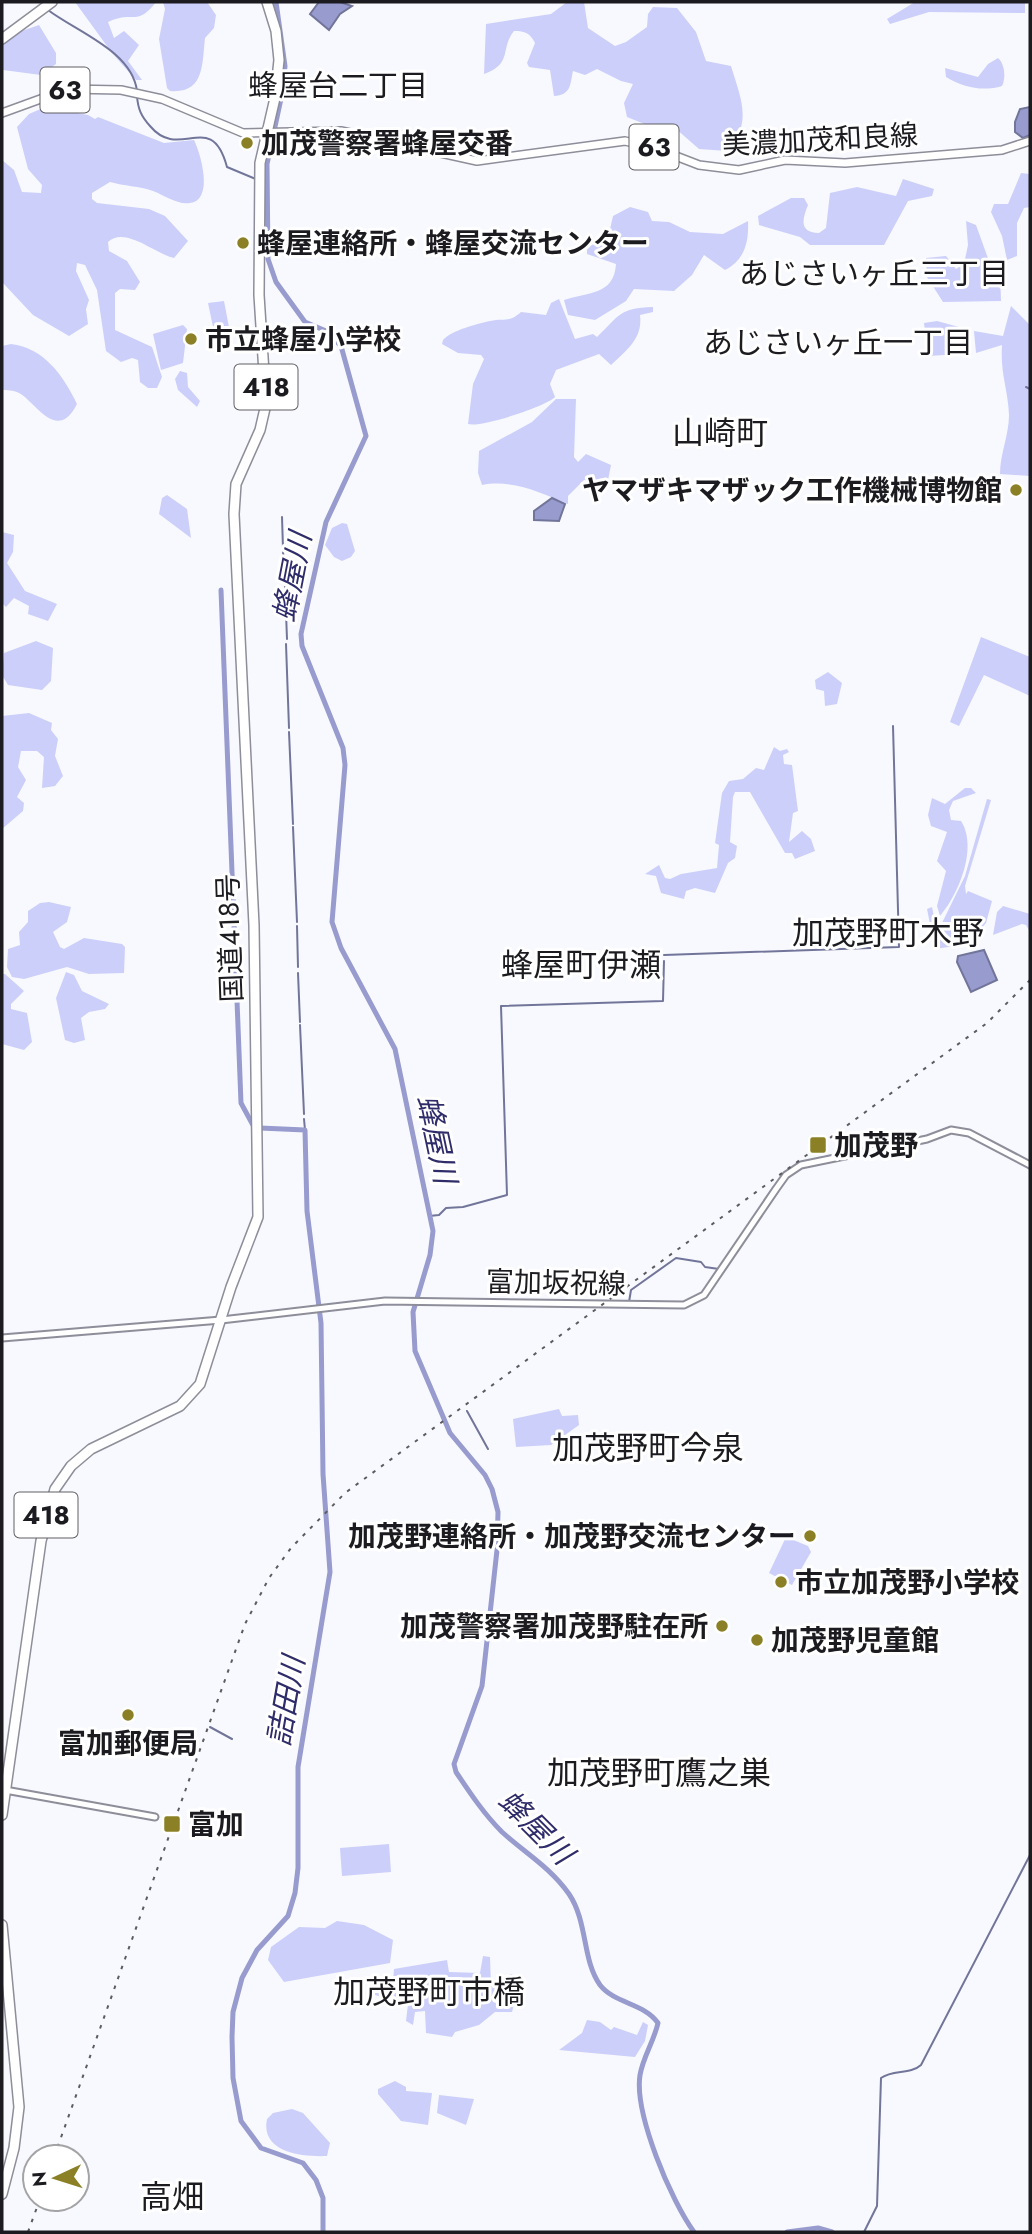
<svg xmlns="http://www.w3.org/2000/svg" width="1032" height="2234" font-family="Jost,'Noto Sans JP',sans-serif">
<style>
.green{fill:#cccffa}
.water{fill:#989bce;stroke:#72759a;stroke-width:2}
.lines{fill:none;stroke-linecap:round;stroke-linejoin:round}
.stream{stroke:#72759a;stroke-width:2}
.river{stroke:#989bce;stroke-width:5}
.secondary-casing{stroke:#8d8e9a;stroke-width:9}
.primary-casing{stroke:#8d8e9a;stroke-width:10}
.highway-casing{stroke:#8d8e9a;stroke-width:12}
.secondary{stroke:#fff;stroke-width:5}
.primary{stroke:#fff;stroke-width:7}
.highway{stroke:#fff;stroke-width:9}
.rail{stroke:#5b5b60;stroke-width:2;stroke-dasharray:3.5 7;stroke-linecap:butt}
.poi-dot{fill:#8b8026;stroke:#fff;stroke-width:2.5}
.labels{text-anchor:middle;dominant-baseline:central;stroke-width:6;stroke-linejoin:round;paint-order:stroke}
.shield{fill:#fff;stroke:#5f5f63;stroke-width:2}
.shield-label{font-size:26px;font-weight:bold;fill:#1b1b20}
.street-label{font-size:28px;fill:#1b1b20;stroke:#fff}
.poi-label{font-size:28px;font-weight:bold;fill:#1b1b20;stroke:#fff;text-anchor:start}
.neighbourhood-label{font-size:30px;fill:#1b1b20;stroke:#fff}
.water-label{font-size:30px;font-style:italic;fill:#2f2c6a;stroke:#fff}
.quarter-label{font-size:32px;fill:#1b1b20;stroke:#fff}
</style>
<rect width="100%" height="100%" fill="#f8f9fe"/>
<path class="green" d="M75,2H156C137,27 134,10 108,22L114,38L124,31L139,45L128,61L142,80H136L112,53Z
M163,2H207L216,15L214,28L205,38C202,63 205,94 170,91L167,88L159,39L165,9Z
M567,2H584L588,28L615,46L626,42L647,27L648,14L653,7L677,8L696,32L706,61L731,66C741,99 753,123 727,151L699,149L675,128L652,127L627,117L624,103L633,84L621,81L597,69L585,75L573,71C570,85 571,95 554,96L550,70L529,67L527,63L535,43C530,33 525,31 514,31C500,48 513,64 484,74L486,24L551,14Z
M915,2H1025V13L929,12L890,24L887,19Z
M39,25L56,53V64L41,75L3,70L2,45L16,33Z
M998,58C1005,64 1006,78 1002,86C983,92 962,87 946,77L945,68L978,77L988,64Z
M45,107L88,115L95,119L98,117L164,143L194,140C201,154 214,200 190,203C177,205 164,195 153,191C139,186 124,186 110,182L92,193V199L97,203L149,209L165,216L188,241L174,258C155,254 125,226 108,242L109,251L127,261L140,282L135,290L120,289L115,293V330L152,347L162,377L157,388H148L140,382L138,360L132,358L121,362L106,351L97,290L85,265L77,263L76,271L89,300L86,309L88,324L69,336L33,315L2,282V160L14,170L22,192L41,193L42,185L28,169L17,127L29,114Z
M1021,173L1030,174V207L1024,208L1017,223V256L1007,260L1002,236L991,212L994,204H1008Z
M903,179L934,189L932,196L908,201L884,245H810L800,237L759,225L758,216L791,198H804L808,205C802,220 799,232 819,233L826,228L830,193L857,187L896,196Z
M630,207L648,212L652,221L669,222L690,232L723,234L748,221C749,241 745,260 725,270L704,255L692,275L674,291L634,289L626,301L595,320L568,315L564,300C587,292 614,296 616,264L587,254V247L608,238L613,216Z
M966,221L976,225L989,261L1000,273L1001,301L943,302L927,277L926,258L946,256L956,269L964,264L968,245Z
M559,299L575,339L593,334L597,337C620,315 619,308 653,307V312L640,315C643,338 627,350 611,365L599,354L556,370L550,384L555,397C547,406 481,428 468,424L473,384L484,359L481,355L458,353L442,344L443,340C452,330 477,324 490,321C504,318 509,323 521,312L546,315L551,303Z
M224,301L232,343L217,346L208,303Z
M1011,306L1030,325V476L1000,474C1000,454 1009,435 1009,415C1008,389 1000,374 1002,345L976,353L974,331L1003,336Z
M937,321L959,327L961,354L928,356L924,323Z
M183,325L187,329L183,363L161,370L153,334Z
M11,344C44,348 63,375 77,404C57,444 35,401 19,393C13,390 7,390 2,390V346Z
M180,371L187,373L188,387L200,401L197,407L178,390L175,379Z
M556,399H576L574,457L578,462L586,454L611,465L608,480H584L568,496V504C541,493 513,479 482,485L478,473L479,451L532,422Z
M167,495L187,509L191,538L159,514L162,498Z
M342,523L347,524L355,551L351,557L342,561L334,557L325,545L332,528Z
M2,532L14,535L13,552L7,563L25,591L57,604L48,621L28,614L29,606L14,598L6,607L2,603Z
M981,637L1030,657V696L984,675L959,726L950,722Z
M36,641L53,648L51,681L42,690L8,685L2,675L4,653Z
M828,672L842,683L837,704L825,706L824,691L816,689L815,680Z
M29,713L52,723L51,730L58,739L55,756L63,776L55,786L42,788L44,757L37,751H21L18,767L26,780L17,797L24,803L23,811L2,829V716Z
M774,747L780,751L787,749L789,752L783,755L784,764L792,765L798,811L793,813L789,842L802,831L811,839L815,851L795,859L792,853H785L750,792H735L733,797L730,842L737,846L735,858L728,863L715,893L695,888L686,891L684,899L661,893L656,876L645,874L659,865L665,878L670,879L681,874L717,868L719,845L715,843L722,793L729,781L743,779L756,768L764,770Z
M965,788H971L976,793L953,801L949,810L951,820L961,821C978,847 959,894 940,916L937,906L946,871L937,861L947,832L931,826L928,815L932,798L945,804Z
M987,799L991,800L965,886L966,894L968,891L992,901L986,923L968,944L935,949L927,909L932,907L934,917L942,923L965,876Z
M49,902L71,907L67,922L53,932L60,947L64,949L84,938L122,944L125,947L124,973L89,974L67,967L24,979L12,977L7,967L8,949L20,945L19,932L28,922V911L40,903Z
M1003,906L1030,914V932L1026,925L1022,924L993,935L997,912Z
M66,972L74,975L82,991L109,1004L105,1009L89,1012L81,1018L85,1040L74,1043L65,1040L56,998Z
M2,974H5L24,991L11,1004V1009L27,1013L32,1042L24,1050L2,1044Z
M559,1409L562,1416L578,1415L579,1425L551,1445L516,1447L513,1419Z
M786,1537L808,1546L811,1552L792,1585L769,1573Z
M389,1844L391,1872L342,1876L340,1848Z
M337,1921L364,1925L393,1940L390,1963L284,1982L268,1960L271,1947L299,1927L325,1928Z
M483,1956L490,1957L491,1986H497L511,1974L521,1978L512,2012H495L479,2025L455,2032L452,2037L426,2033L425,2011L415,2012L413,2025L406,2021L408,2004L375,1995L376,1984L393,1981L394,1969L447,1960L449,1972L480,1973Z
M587,2020L600,2022L611,2030L614,2027L637,2035L643,2022L648,2025L645,2041L635,2057L559,2050L582,2033Z
M395,2081L406,2087V2091L432,2093L428,2125L401,2121L378,2094V2089Z
M439,2095L474,2099L466,2125L437,2113Z
M292,2109L303,2113L330,2143L327,2156C303,2157 260,2153 267,2119L273,2113Z"/>
<path class="water" d="M319,2H340L352,6L340,14L329,30L310,14Z
M1030,107V135L1023,138L1015,132V122L1020,109Z
M552,498L565,504L559,521L534,520V511Z
M984,950L997,980L971,992L957,962L958,956Z"/>
<g class="lines">
<path class="stream" d="M48,10C77,32 132,51 137,91
M137,96C138,109 141,116 150,126C180,162 211,108 227,167L258,180
M1026,387L1030,389
M282,517L284,580
M285,587L287,639
M286,644L289,728
M289,732L293,824
M293,827L297,922
M297,926L298,967
M664,955L899,947L893,726
M298,973L300,1022
M300,1025L304,1114
M304,1119L305,1130
M429,1216L439,1215L446,1208L463,1207L507,1195L501,1006L663,1001L664,961
M629,1302L631,1290L676,1258L701,1262L705,1267L719,1269
M467,1411L488,1449
M210,1727L232,1739
M864,2232L877,2206L881,2078C893,2069 910,2075 921,2065L1030,1855"/>
<path class="river" d="M276,2L285,66L282,94L267,164L268,259L276,282L305,322L326,331L341,346L366,436L326,522L301,634L302,646L343,748L345,765L332,922L341,948L395,1049L433,1231L430,1255L413,1312L415,1351L450,1433L485,1475L492,1489L498,1512L497,1550L482,1686L454,1764L456,1772C470,1793 484,1814 502,1832C525,1853 550,1867 569,1894C588,1922 582,1960 600,1985C615,2004 644,2003 658,2023C654,2041 643,2057 640,2075C634,2113 671,2201 694,2232
M221,590L241,1103L254,1127
M260,1128L305,1130L307,1211L321,1323L323,1474L330,1572L298,1767V1868L295,1893L288,1916L257,1950L242,1978L233,2012L232,2037L233,2078L241,2121L261,2148L303,2163L316,2180L323,2198V2232
M787,2232L818,2228L832,2232"/>
<g class="secondary-casing">
<path id="secondary" d="M2,1338L221,1320L385,1301L684,1305L704,1295L776,1189L786,1175L801,1165L927,1139L951,1130L969,1133L1030,1165
M5,1790L155,1817"/>
</g>
<g class="primary-casing">
<path id="primary" d="M2,113L68,89L121,90L162,99L243,133L341,131L477,161L625,141L655,148L699,165L739,170L785,160L845,163L1002,150L1030,141"/>
</g>
<g class="highway-casing">
<path id="highway" d="M2,39L52,2
M2,1815L41,1541L55,1489L71,1466L91,1449L180,1406L200,1384L231,1287L258,1217L254,925L234,514L236,484L260,430L266,404L259,295L260,163L275,98L279,60L276,31L267,2
M2,1925L19,2107L14,2148L2,2194"/>
</g>
<use href="#secondary" class="secondary"/>
<use href="#primary" class="primary"/>
<use href="#highway" class="highway"/>
<path class="rail" d="M54,2157L245,1624L269,1578L291,1548L345,1493L987,1023L1030,980
M28,2232L40,2199"/>
</g>
<g class="poi-dot">
<circle cx="247" cy="143" r="7"/>
<circle cx="243" cy="243" r="7"/>
<circle cx="191" cy="339" r="7"/>
<circle cx="1016" cy="490" r="7"/>
<rect x="809" y="1136" width="18" height="18" rx="3.5"/>
<circle cx="810" cy="1536" r="7"/>
<circle cx="781" cy="1582" r="7"/>
<circle cx="722" cy="1626" r="7"/>
<circle cx="757" cy="1640" r="7"/>
<circle cx="128" cy="1715" r="7"/>
<rect x="163" y="1815" width="18" height="18" rx="3.5"/>
</g>
<g class="labels">
<g class="shield">
<rect x="40.5" y="67.5" width="49" height="45" rx="5"/>
<rect x="629.5" y="124.5" width="49" height="45" rx="5"/>
<rect x="234.5" y="364.5" width="63" height="45" rx="5"/>
<rect x="14.5" y="1492.5" width="63" height="45" rx="5"/>
</g>
<g class="shield-label">
<text x="65" y="90">63</text>
<text x="654" y="147">63</text>
<text x="266" y="387">418</text>
<text x="46" y="1515">418</text>
</g>
<g class="street-label">
<text transform="translate(820 140) rotate(-3)">美濃加茂和良線</text>
<text transform="translate(230 938) rotate(-92)">国道418号</text>
<text transform="translate(556 1283) rotate(1)">富加坂祝線</text>
</g>
<g class="poi-label">
<text x="261" y="143">加茂警察署蜂屋交番</text>
<text x="257" y="243">蜂屋連絡所・蜂屋交流センター</text>
<text x="205" y="339">市立蜂屋小学校</text>
<text x="1002" y="490" text-anchor="end">ヤマザキマザック工作機械博物館</text>
<text x="834" y="1145">加茂野</text>
<text x="796" y="1536" text-anchor="end">加茂野連絡所・加茂野交流センター</text>
<text x="795" y="1582">市立加茂野小学校</text>
<text x="708" y="1626" text-anchor="end">加茂警察署加茂野駐在所</text>
<text x="771" y="1640">加茂野児童館</text>
<text x="128" y="1743" text-anchor="middle">富加郵便局</text>
<text x="188" y="1824">富加</text>
</g>
<g class="neighbourhood-label">
<text x="338" y="85">蜂屋台二丁目</text>
<text x="874" y="273">あじさいヶ丘三丁目</text>
<text x="838" y="342">あじさいヶ丘一丁目</text>
</g>
<g class="water-label">
<text transform="translate(292 577) rotate(-79)">蜂屋川</text>
<text transform="translate(437 1139) rotate(78)">蜂屋川</text>
<text transform="translate(286 1701) rotate(-80)">詰田川</text>
<text transform="translate(536 1827) rotate(45)">蜂屋川</text>
</g>
<g class="quarter-label">
<text x="720" y="433">山崎町</text>
<text x="888" y="933">加茂野町木野</text>
<text x="581" y="965">蜂屋町伊瀬</text>
<text x="648" y="1448">加茂野町今泉</text>
<text x="659" y="1773">加茂野町鷹之巣</text>
<text x="429" y="1992">加茂野町市橋</text>
<text x="172" y="2197">高畑</text>
</g>
</g>
<rect width="1032" height="2234" fill="none" stroke="#1b1b20" stroke-width="7"/>
<g transform="translate(56 2178) rotate(266)"><circle r="33" fill="#ffffff" stroke="#a4a4a6" stroke-width="2"/>
<path d="M0-5L12 26L0 18L-12 26Z" fill="#8b8026"/>
<text y="-10" font-size="19" font-weight="bold" text-anchor="middle" fill="#1b1b20">N</text>
</g>
</svg>
